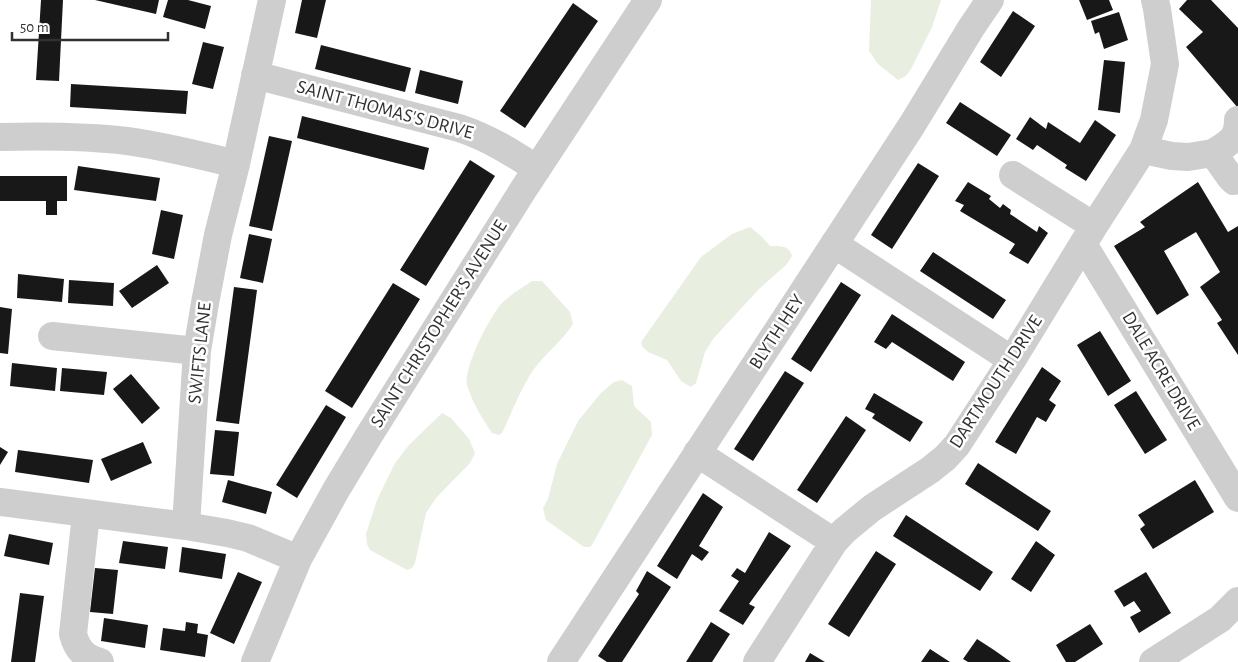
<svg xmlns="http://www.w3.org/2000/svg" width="1238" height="662" font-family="'Alegreya Sans',sans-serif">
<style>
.green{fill:#e8eee0}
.building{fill:#181818}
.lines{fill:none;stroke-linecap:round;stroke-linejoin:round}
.minor{stroke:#cecece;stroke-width:28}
.labels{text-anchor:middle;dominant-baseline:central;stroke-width:5;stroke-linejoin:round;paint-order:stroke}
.street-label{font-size:19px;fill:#313131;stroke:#fff}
</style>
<rect width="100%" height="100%" fill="#fff"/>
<path class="green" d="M871,0H941L932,27L911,69L906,76L898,80L878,64L869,51Z
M750,227L761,236L770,246C780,246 789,245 792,256L787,264L759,289L713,339L705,352L696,383L691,387L681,381L667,360L648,352L642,346L641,342L701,257L732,234Z
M532,281H542L570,312L573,324C562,341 546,353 534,369C521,388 512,412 502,433L499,435L492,433C482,418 472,402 467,385C463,368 491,313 504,301C512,294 523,287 532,281Z
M622,380L632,386L634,406L651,422L652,435L592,545L590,547H584L546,520L543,508L548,499L557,464L578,421L601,393L614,382Z
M442,413L451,418L469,439L475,453L470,463L436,498L426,513L415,563L412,568L407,570L370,550L367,544L366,534L377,500L395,463L409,445Z"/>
<path class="building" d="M41,0H63L59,81L36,80Z
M95,0H159L156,14Z
M168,0H188L211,6L205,29L163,17Z
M302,0H326L317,38L295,33Z
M1079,0H1109L1113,10L1087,20Z
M1187,0H1211L1238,28V108L1186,47L1203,32L1179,9Z
M573,3L598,21L525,128L500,111Z
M1013,11L1035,26L1001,77L980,62Z
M1119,12L1128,40L1104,49L1099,32L1095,34L1091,21Z
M203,42L224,47L213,89L192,84Z
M321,45L411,68L405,92L315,69Z
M1104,60L1125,62L1120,113L1098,110Z
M420,70L463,81L458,104L415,93Z
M71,84L188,91L186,114L70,107Z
M960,102L1011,135L997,156L946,123Z
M302,116L429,148L424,170L297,138Z
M1030,117L1046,129L1048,122L1080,143L1095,120L1116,135L1086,181L1065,168L1067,165L1037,145L1033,150L1016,139Z
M269,136L292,141L272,231L249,226Z
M470,160L495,176L426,286L400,270Z
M918,163L939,176L892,249L871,235Z
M78,166L160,178L156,201L74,190Z
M0,176H67V201H57V215H46V201H0Z
M968,182L991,196L989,199L1000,208L1003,204L1011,210L1010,214L1037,232L1039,226L1048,233L1028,264L1009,253L1015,244L960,211L964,205L955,201Z
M1198,182L1228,232L1238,226V355L1217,323L1222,320L1200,287L1220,272L1196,232L1164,251L1189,295L1157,315L1114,246L1145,227L1140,222Z
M161,210L183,215L174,259L152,254Z
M249,234L272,239L263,283L240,278Z
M933,252L1006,300L993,319L920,271Z
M157,265L169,283L132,308L119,291Z
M18,274L64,279L62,302L17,298Z
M69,280L114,283L113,306L68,303Z
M841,282L861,295L811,372L791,359Z
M393,283L420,299L352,408L325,391Z
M234,287L257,290L239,424L216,421Z
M0,307L12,309L8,354L0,353Z
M892,314L965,362L953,381L892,342L886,349L874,342Z
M1100,331L1131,381L1108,396L1077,345Z
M12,363L57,368L55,391L10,386Z
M1042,367L1061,381L1049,400L1056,405L1046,422L1037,417L1016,454L995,442Z
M62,368L107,372L104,395L60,391Z
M785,371L804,383L753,461L734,449Z
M131,374L160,408L142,424L113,389Z
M1136,391L1167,440L1145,454L1114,405Z
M874,393L923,422L910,442L872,418L875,414L865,409Z
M326,405L346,417L297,498L276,485Z
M846,416L866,430L817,503L797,490Z
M215,430L239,432L234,476L210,474Z
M143,442L152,463L111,481L101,459Z
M0,447L8,452L0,465Z
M18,450L93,460L89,483L15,472Z
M978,463L1051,511L1038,531L965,484Z
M228,480L272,492L266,514L222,502Z
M1195,480L1214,512L1153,549L1140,529L1145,525L1138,515Z
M703,493L723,507L699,546L709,552L702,561L692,554L677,579L657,566Z
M906,515L993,572L980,591L893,536Z
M769,532L791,546L749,604L755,607L743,625L719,611L739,581L731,576L737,568L745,573Z
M9,534L53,543L49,565L4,556Z
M123,541L168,547L165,569L119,563Z
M1036,541L1055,555L1031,592L1011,579Z
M182,547L226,554L222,579L179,572Z
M876,551L896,564L849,637L828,624Z
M95,568L118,570L113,614L90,612Z
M647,571L671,587L622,662H607L598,656L639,594L636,591Z
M238,572L262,582L234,644L210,633Z
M1146,572L1171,613L1139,633L1130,617L1141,611L1134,601L1124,607L1114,591Z
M20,593L44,596L35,662H11Z
M104,618L148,625L145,648L101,641Z
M186,622L198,624L197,633L208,635L205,657L160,650L163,628L185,631Z
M711,622L730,634L712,662H686Z
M1090,624L1103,644L1075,662H1066L1056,645Z
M977,639L994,650L1011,662H968L963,659Z
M930,649L950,662H921Z
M810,653L825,662H805Z"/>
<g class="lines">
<path class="minor" d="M255,75L459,128C489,138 511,152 537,169
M0,137C42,136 85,136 127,141C163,146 200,155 236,164
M1143,150L1172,156L1188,157L1213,153L1230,177L1234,181L1238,180
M1213,153C1228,143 1238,140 1238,120
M1013,175L1094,226
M834,244L1012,360
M1083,244L1238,498
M52,336L197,351
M697,453L834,542
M0,502L186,526L197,351L205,303L218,235L236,164L272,0
M86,514L73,634C77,650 85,658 100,662
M186,526L227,533L248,538L298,559
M255,662L298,559L336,490L368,437L523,190L648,0
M561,662L912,125L971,28L990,0
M757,662L834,542L844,531L872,508L930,470L945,458L957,445L1012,360L1094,226L1143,150L1154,120L1165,64L1157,9L1155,0
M1153,662L1220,619L1238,601"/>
</g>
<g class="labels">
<g class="street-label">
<text transform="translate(385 110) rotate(15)">SAINT THOMAS'S DRIVE</text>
<text transform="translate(439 324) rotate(-58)">SAINT CHRISTOPHER'S AVENUE</text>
<text transform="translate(777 332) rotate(-57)">BLYTH HEY</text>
<text transform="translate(200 353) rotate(-84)">SWIFTS LANE</text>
<text transform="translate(1161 371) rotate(59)">DALE ACRE DRIVE</text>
<text transform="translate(996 382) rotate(-57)">DARTMOUTH DRIVE</text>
</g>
</g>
<path d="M12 32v8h156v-8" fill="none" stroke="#313131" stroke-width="2.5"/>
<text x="20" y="32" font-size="15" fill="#313131" stroke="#ffffff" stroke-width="4" paint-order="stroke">50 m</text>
</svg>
